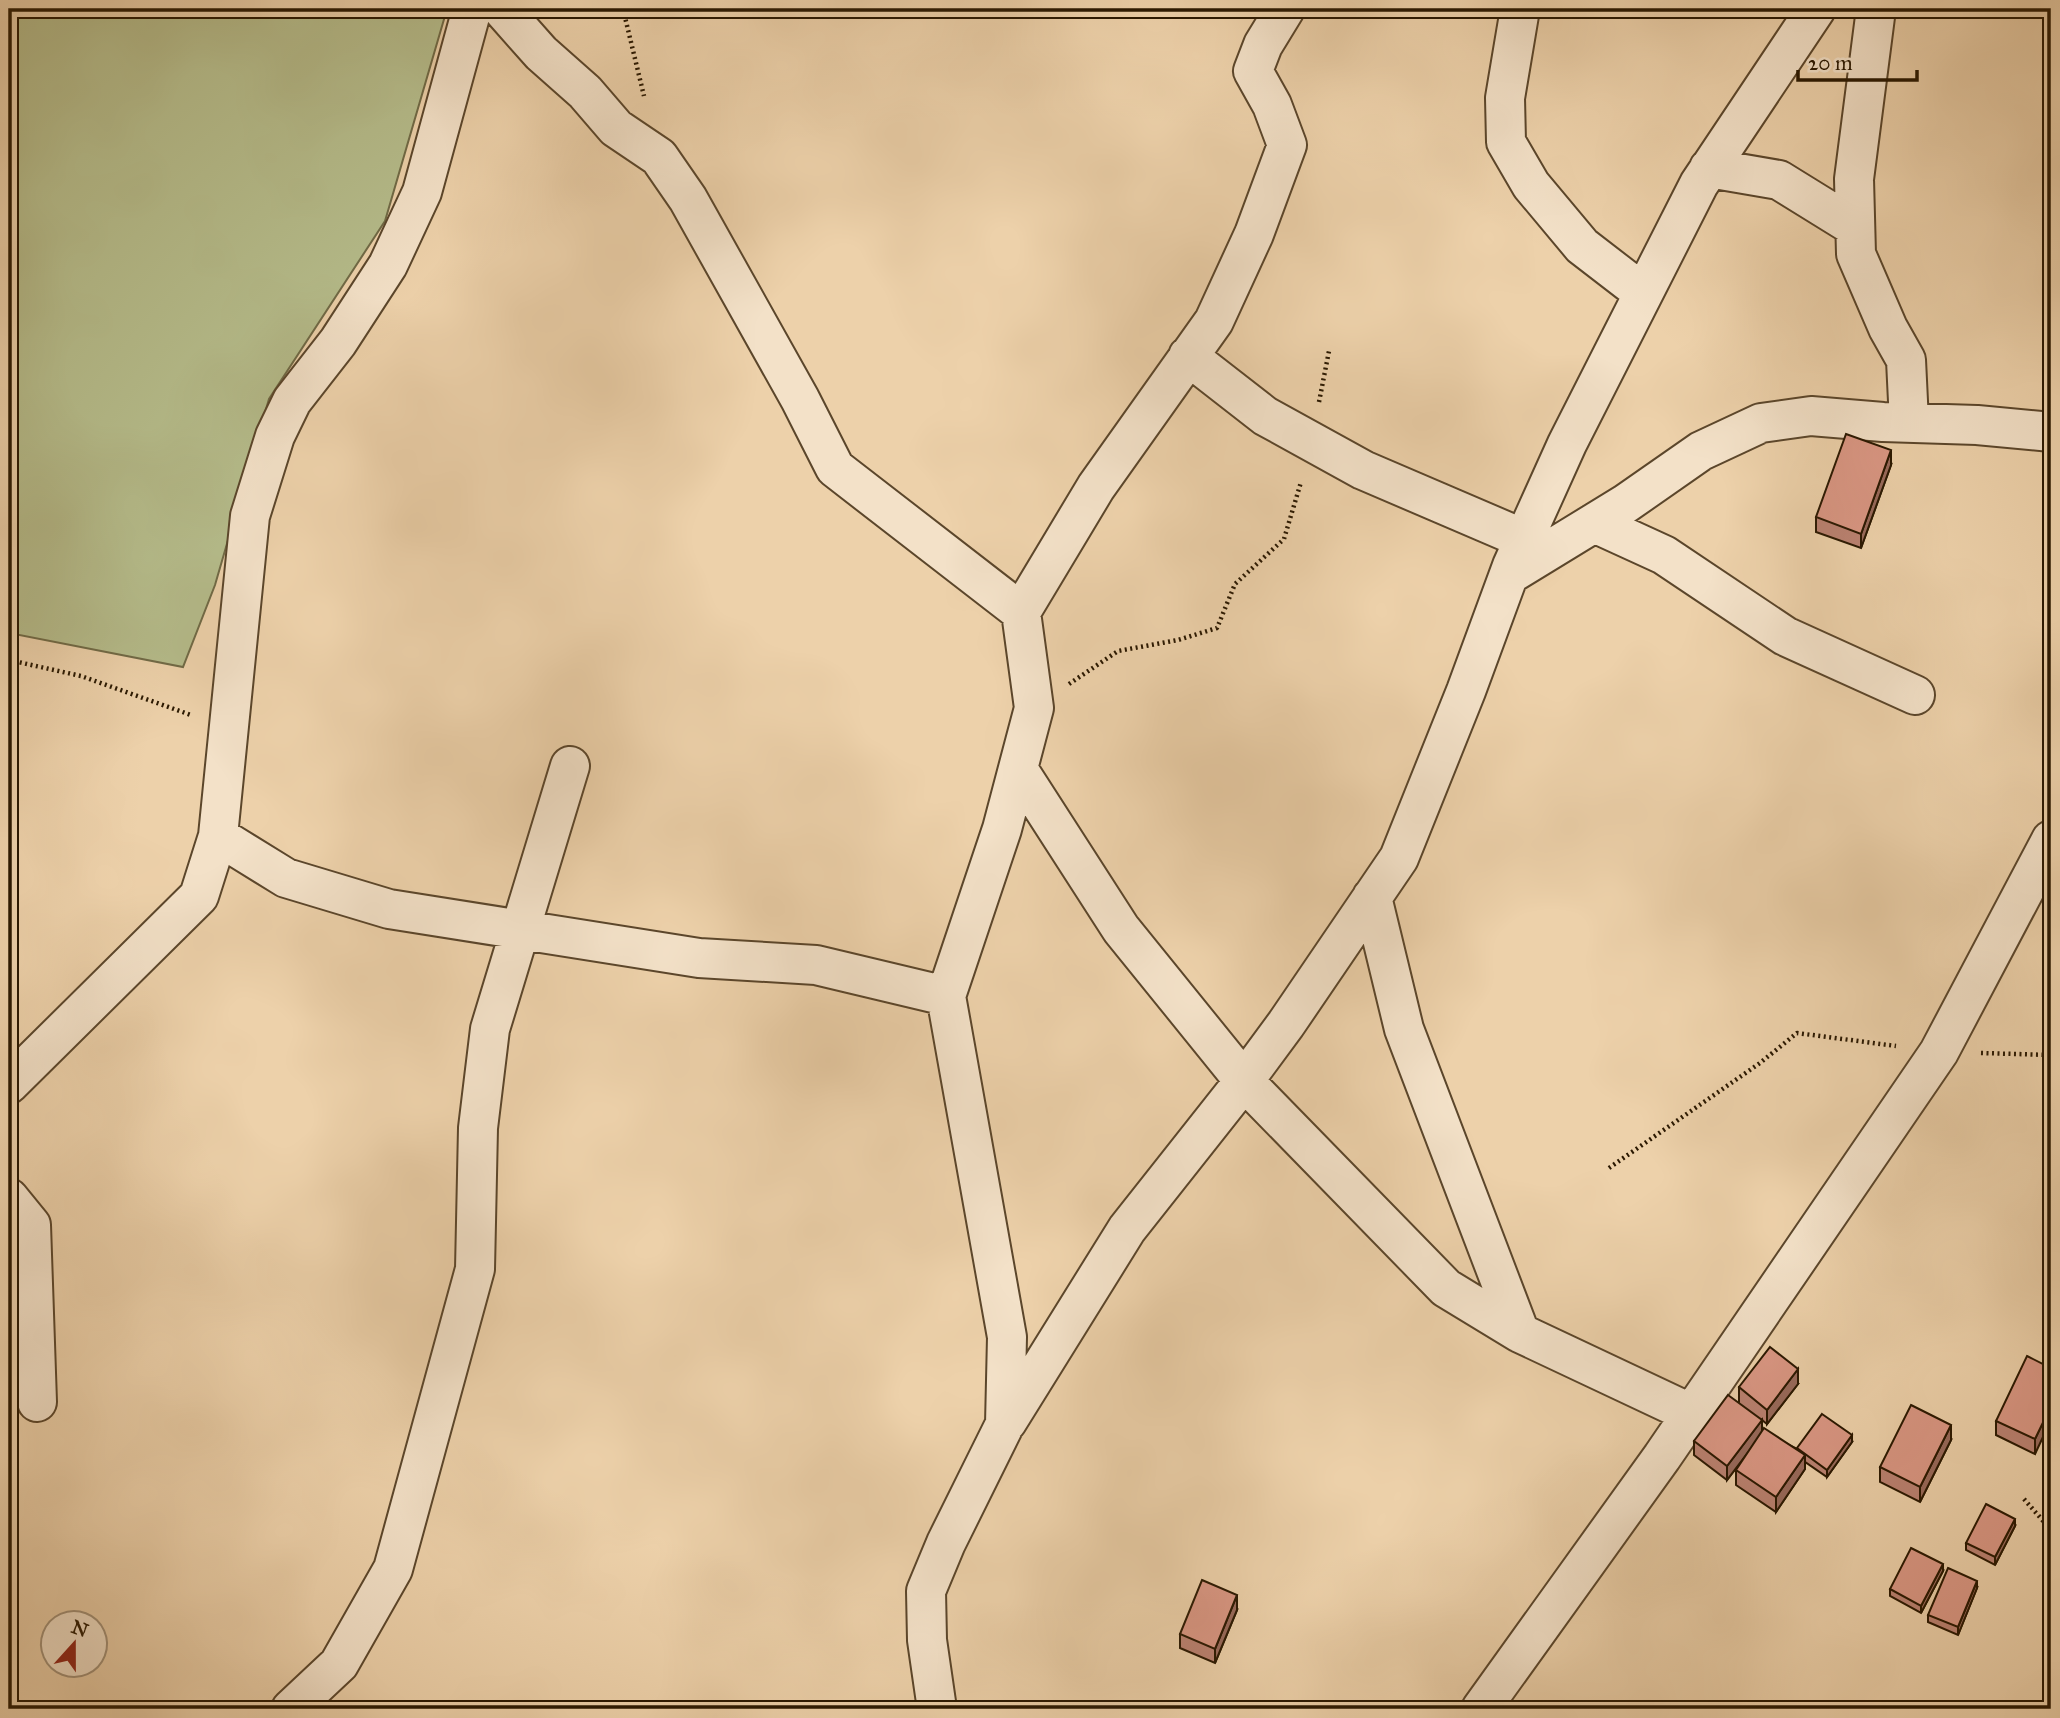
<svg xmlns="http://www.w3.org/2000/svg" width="2060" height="1718" font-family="'IM FELL Great Primer',serif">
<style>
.green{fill:#b5bc8b;stroke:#706a46;stroke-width:2}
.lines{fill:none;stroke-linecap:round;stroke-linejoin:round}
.street-casing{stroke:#5b462b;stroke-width:42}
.path{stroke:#2a1801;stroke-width:4.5;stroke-dasharray:2 3.5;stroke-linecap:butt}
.street{stroke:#f3e1c8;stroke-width:38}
.wall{fill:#bb8272;stroke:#2a1801;stroke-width:2}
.shaded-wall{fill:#996a5c;stroke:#2a1801;stroke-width:2}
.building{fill:#da9784;stroke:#2a1801;stroke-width:2}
</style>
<rect width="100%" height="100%" fill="#edd1aa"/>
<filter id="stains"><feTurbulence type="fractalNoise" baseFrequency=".00286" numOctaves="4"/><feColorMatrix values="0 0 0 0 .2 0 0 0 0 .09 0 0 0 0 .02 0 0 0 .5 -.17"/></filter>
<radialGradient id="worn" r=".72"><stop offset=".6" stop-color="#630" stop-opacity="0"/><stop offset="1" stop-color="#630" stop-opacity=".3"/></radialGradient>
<path class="green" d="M9,9H447L385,221L269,399L215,585L183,667L9,633Z"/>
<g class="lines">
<g class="street-casing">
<path id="street" d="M502,9L541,53L585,92L616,128L659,157L688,199L800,399L835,468L1021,612L1034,708L1002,829L946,996L1007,1337L1005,1424L946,1543L926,1591L927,1640L937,1709
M1520,9L1505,98L1506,142L1531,185L1582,246L1643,293
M1876,9L1854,179L1856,254L1888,328L1906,360L1909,422
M1709,168L1779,180L1855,227
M1188,356L1265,416L1363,470L1524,539
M1594,523L1664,555L1785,636L1915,695
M1509,575L1625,504L1701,451L1761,423L1811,416L1883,422L1977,425L2051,432
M1021,612L1096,487L1214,321L1254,234L1287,145L1272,105L1253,71L1263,45L1285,9
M1018,769L1121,929L1244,1081L1286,1024L1399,858L1466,691L1512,566L1567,444L1699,184L1816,9
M218,836L286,878L389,909L699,958L816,965L946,996
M1372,897L1404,1029L1520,1333L1692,1414
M9,1084L199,896L218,836L250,516L275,436L292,401L338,342L388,265L422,192L472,9
M9,1198L31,1225L37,1402
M1007,1422L1127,1229L1244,1081L1446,1288L1520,1333
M291,1709L339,1664L393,1569L475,1269L478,1128L490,1029L570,766
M1481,1709L1662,1457L1939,1052L2051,840"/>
</g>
<path class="path" d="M623,9L644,96
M1319,402L1329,351
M9,660L81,676L191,715
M1069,684L1118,651L1178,640L1217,628L1235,584L1284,539L1301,482
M1981,1053L2051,1055
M1609,1168L1760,1063L1797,1033L1896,1046
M2024,1499L2051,1530"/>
<use href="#street" class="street"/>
</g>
<path class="wall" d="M1891,465L1861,548L1816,532V517Z
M2051,1368L2035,1454L1996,1435V1421Z
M1798,1384L1767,1424L1762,1420V1431L1797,1449L1852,1442L1827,1477L1805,1462V1469L1776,1512L1736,1485V1470L1743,1459L1727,1480L1694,1455V1441L1739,1402V1387Z
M1951,1440L1920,1502L1880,1482V1467Z
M2015,1526L1995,1565L1966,1550V1543Z
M1943,1571L1921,1613L1890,1596V1589Z
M1977,1588L1958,1635L1928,1622V1615Z
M1237,1610L1215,1663L1180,1648V1634Z"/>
<path class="shaded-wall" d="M1891,450V465L1861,548V534Z
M1798,1369V1384L1767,1424V1410Z
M2051,1406V1420L2035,1454V1439Z
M1762,1420V1434L1727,1480V1466Z
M1951,1425V1440L1920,1502V1487Z
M1852,1435V1442L1827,1477V1470Z
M1805,1455V1469L1776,1512V1497Z
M2015,1519V1526L1995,1565V1557Z
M1943,1564V1571L1921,1613V1606Z
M1977,1581V1588L1958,1635V1627Z
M1237,1595V1610L1215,1663V1649Z"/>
<path class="building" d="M1846,434L1891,450L1861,534L1816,517Z
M1770,1347L1798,1369L1767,1410L1739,1387Z
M2027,1356L2051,1368V1406L2035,1439L1996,1421Z
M1728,1395L1762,1420L1727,1466L1694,1441Z
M1911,1405L1951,1425L1920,1487L1880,1467Z
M1822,1414L1852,1435L1827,1470L1797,1448Z
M1764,1428L1805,1455L1776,1497L1736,1470Z
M1986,1504L2015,1519L1995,1557L1966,1543Z
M1911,1548L1943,1564L1921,1606L1890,1589Z
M1948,1568L1977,1581L1958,1627L1928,1615Z
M1202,1580L1237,1595L1215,1649L1180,1634Z"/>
<rect width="2060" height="1718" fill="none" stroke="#edd1aa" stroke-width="35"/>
<rect x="10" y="10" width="2039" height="1697" fill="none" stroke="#2a1801" stroke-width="3.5"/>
<rect x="18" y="18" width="2025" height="1683" fill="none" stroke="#2a1801" stroke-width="2"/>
<g transform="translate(74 1644) rotate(21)"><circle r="33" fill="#f3e1c8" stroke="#a39178" stroke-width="2"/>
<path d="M0-5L12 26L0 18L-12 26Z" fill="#8f2418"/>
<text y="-10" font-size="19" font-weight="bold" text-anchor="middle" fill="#2a1801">N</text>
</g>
<path d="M1798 70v10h119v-10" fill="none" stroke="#2a1801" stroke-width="3.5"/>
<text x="1808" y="70" font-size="21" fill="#2a1801" stroke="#f3e1c8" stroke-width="5" paint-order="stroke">20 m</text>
<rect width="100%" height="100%" filter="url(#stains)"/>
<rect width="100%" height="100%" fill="url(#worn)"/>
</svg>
